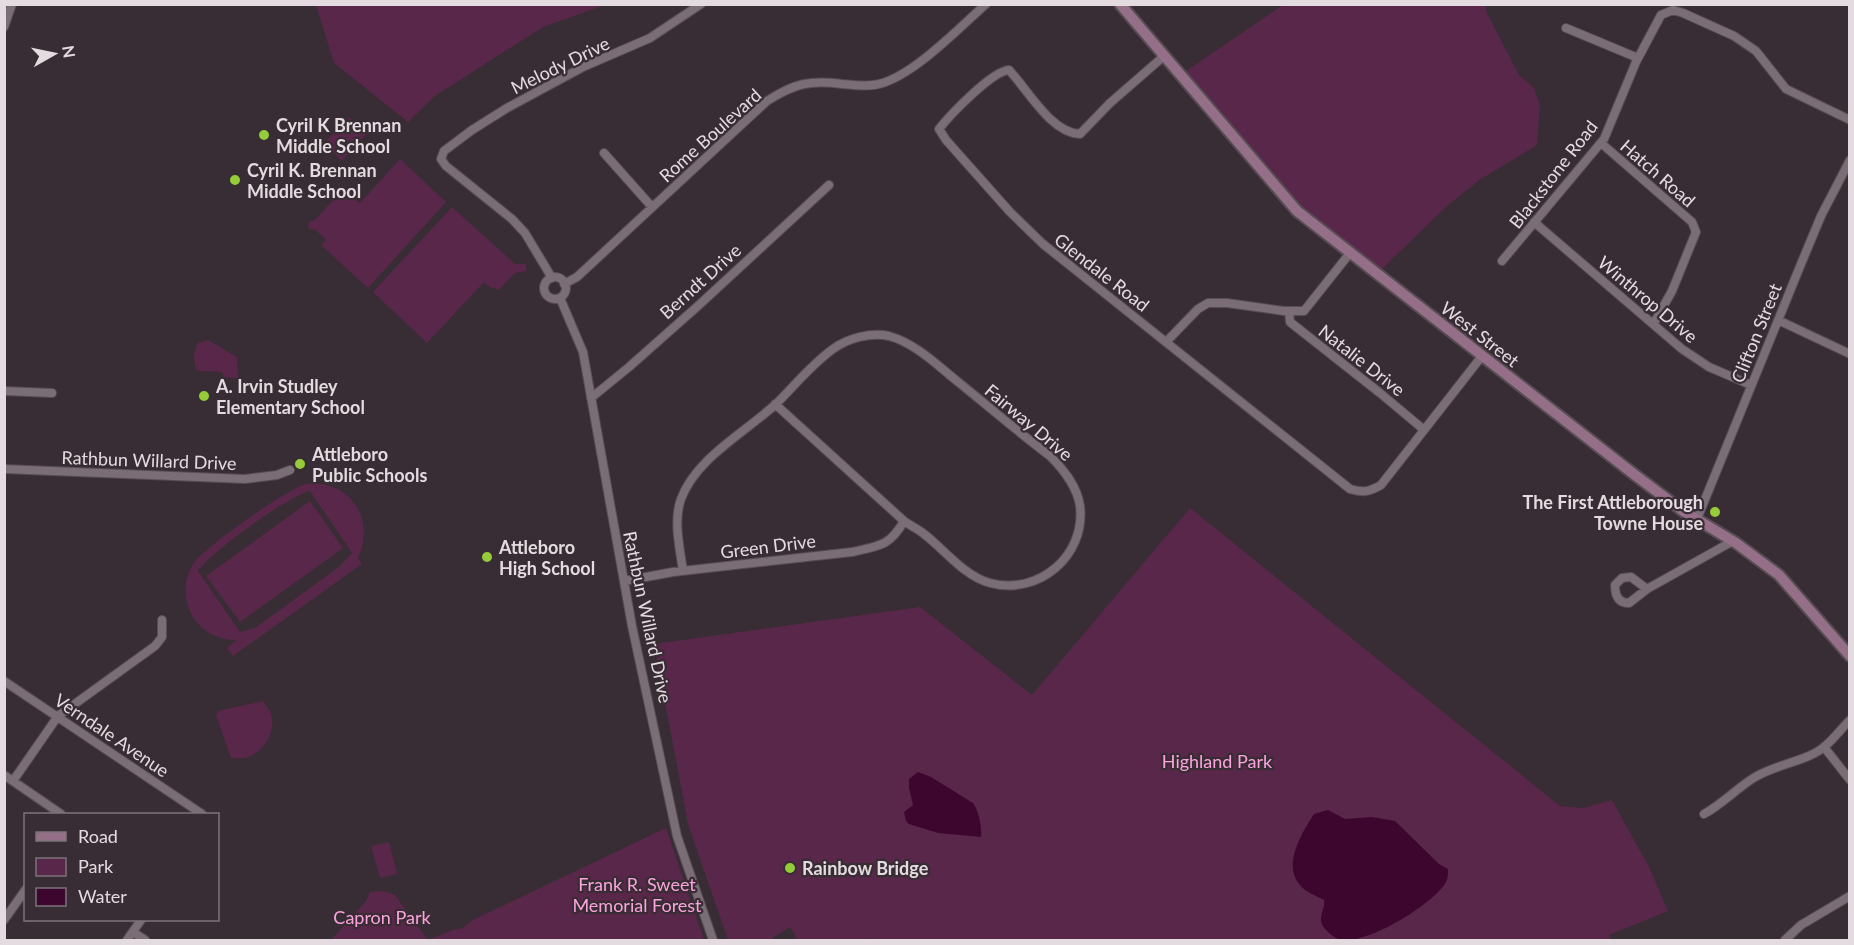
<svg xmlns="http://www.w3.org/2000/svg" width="1854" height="945" font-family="Lato,sans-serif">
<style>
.green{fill:#592749;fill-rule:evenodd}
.water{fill:#3d062f}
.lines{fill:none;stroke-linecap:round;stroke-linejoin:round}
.street-casing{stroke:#564c53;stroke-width:10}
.secondary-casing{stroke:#564c53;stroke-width:14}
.street{stroke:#7a6d75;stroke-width:8}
.secondary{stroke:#956f88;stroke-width:10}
.poi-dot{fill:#96cc39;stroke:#382d34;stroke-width:2}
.labels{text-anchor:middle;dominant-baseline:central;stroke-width:4.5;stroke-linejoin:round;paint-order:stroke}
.street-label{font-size:18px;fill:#e3dbe0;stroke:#382d34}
.poi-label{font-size:18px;font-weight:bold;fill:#e3dbe0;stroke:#382d34;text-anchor:start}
.park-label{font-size:18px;fill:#fca3dd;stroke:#382d34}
</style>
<rect width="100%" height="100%" fill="#382d34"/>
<path class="green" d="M316,5V4L605,5L543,27L435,96L408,122L334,63Z
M1283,5H1485L1487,13L1519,75L1534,88L1540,105L1537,145L1481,179L1448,205L1382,269L1307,213L1186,71Z
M349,117L367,133L342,161L324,143Z
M400,159L446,202L368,288L321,245L326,240L315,229H309L308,224L311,221H314L341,192L352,197L360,203Z
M452,207L515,264H526V271L515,273L499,290L490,287L484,282L427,343L373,292Z
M208,340L237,357L238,378L224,377L222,372L197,371C193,362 193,351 198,343Z
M306,484C350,479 376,519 358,558L362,564L233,656L227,648L237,640C219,640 203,633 193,617C183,601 183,580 193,564C203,548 287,489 306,484ZM310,491L352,553L339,567L255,628L240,632L198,571C209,553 290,495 310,491Z
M310,501L343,548L240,622L206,576Z
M1190,508L1560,806L1583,808L1612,800L1649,867L1668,911L1609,935L1611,940H868L866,938L863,940H798L790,927L772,938L773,940H728L688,824L654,644L920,607L1032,695Z
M263,701C266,705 269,710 271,714C277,732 263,753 246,758C241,759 236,758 231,758L216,715L218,711Z
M666,828L704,940H331L366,901L370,892L384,891L395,895L428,940L455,929H461L473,920Z
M389,842L397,874L380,878L371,846Z"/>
<path class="water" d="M918,772L931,777L973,803C979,811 982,827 981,837L938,833L909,824L906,821L904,812L913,805L909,788V779Z
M1328,810L1345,819L1372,817L1395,821L1439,864L1448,869C1448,874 1448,878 1446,882C1434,904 1366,945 1341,940C1334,938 1326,931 1323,926C1317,917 1326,909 1324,900C1317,896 1305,892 1300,885C1282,865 1302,833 1314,814Z"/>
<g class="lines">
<g class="street-casing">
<path id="street" d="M4,27L12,4
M1566,28L1638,58
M1164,56L1110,103L1080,134C1051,133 1028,90 1009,70C992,71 950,115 939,129L946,140L1010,212L1043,244L1350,489C1363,493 1369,492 1381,485L1482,356
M1601,143L1692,222L1696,232L1672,291L1654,323
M604,153L652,207
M1534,222L1682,349L1709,367L1751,385
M1502,261L1604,139L1636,62L1661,15L1673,10L1683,13L1734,36L1756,51L1786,89L1850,120
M544 288a11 11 0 1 1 22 0a11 11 0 1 1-22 0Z
M552,278L525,233L512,219L446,166L441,159L444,151L472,130L507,108L583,67L650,38L701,4
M564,284L577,277L767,101C795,83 810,80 842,84C854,85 866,87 879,84C913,76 959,28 986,4
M560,298L583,352L632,626L677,836L713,940
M1289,311L1290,322L1380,393L1423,429
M1778,320L1850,354
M1166,342L1198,309L1208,303H1227L1284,311H1304L1350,253
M4,391L52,393
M591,398L629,367L699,305L829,185
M4,469L245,479L277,475L290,470
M1697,519L1801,264L1821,216L1850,160
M683,571C680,549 673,521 681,499C696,458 746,432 777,403C795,385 812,364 833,349C848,338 871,332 889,336C915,343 937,365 957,381C988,406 1018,432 1050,456C1064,470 1077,486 1080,506C1086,556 1038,596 990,583C964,576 945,550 924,534C918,529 911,526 904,521L775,404
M624,581L673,572L852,552C879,546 890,546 904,521
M1647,589L1631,577L1622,578L1615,585C1615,595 1618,603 1629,603L1647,589L1733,541
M4,681L202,814
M1824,747L1850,780
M4,775L61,814
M13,781L58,716L155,646L162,637V620
M1704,814C1722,804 1735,790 1752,779C1774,764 1806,762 1824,747C1833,740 1841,729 1850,720
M4,920L26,889
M133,932L145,940
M127,940L141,920
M1785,940L1801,925L1850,896"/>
</g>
<g class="secondary-casing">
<path id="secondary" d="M1120,4L1297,211L1635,475L1683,511L1736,543L1779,575L1850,656"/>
</g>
<use href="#street" class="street"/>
<use href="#secondary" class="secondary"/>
</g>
<g class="poi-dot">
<circle cx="264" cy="135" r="6"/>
<circle cx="235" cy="180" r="6"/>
<circle cx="204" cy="396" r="6"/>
<circle cx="300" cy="464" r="6"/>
<circle cx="1715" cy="512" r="6"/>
<circle cx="487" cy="557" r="6"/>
<circle cx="790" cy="868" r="6"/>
</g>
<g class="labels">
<g class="street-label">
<text transform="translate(560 65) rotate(-26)">Melody Drive</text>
<text transform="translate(710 135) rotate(-42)">Rome Boulevard</text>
<text transform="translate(1658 173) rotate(41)">Hatch Road</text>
<text transform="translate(1553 174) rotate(-52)">Blackstone Road</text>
<text transform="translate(1102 272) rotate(38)">Glendale Road</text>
<text transform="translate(700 281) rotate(-42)">Berndt Drive</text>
<text transform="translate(1648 299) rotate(40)">Winthrop Drive</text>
<text transform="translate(1756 333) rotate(-68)">Clifton Street</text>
<text transform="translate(1480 334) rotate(38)">West Street</text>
<text transform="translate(1362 360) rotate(38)">Natalie Drive</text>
<text transform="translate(1029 422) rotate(40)">Fairway Drive</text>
<text transform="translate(149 460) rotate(2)">Rathbun Willard Drive</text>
<text transform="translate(768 546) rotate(-7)">Green Drive</text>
<text transform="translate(648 617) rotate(78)">Rathbun Willard Drive</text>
<text transform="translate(112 735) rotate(34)">Verndale Avenue</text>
</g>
<g class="poi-label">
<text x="276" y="125">Cyril K Brennan<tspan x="276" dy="21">Middle School</tspan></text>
<text x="247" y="170">Cyril K. Brennan<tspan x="247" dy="21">Middle School</tspan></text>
<text x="216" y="386">A. Irvin Studley<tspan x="216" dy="21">Elementary School</tspan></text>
<text x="312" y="454">Attleboro<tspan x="312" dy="21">Public Schools</tspan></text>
<text x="1703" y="502" text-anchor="end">The First Attleborough<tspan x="1703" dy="21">Towne House</tspan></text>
<text x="499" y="547">Attleboro<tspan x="499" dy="21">High School</tspan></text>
<text x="802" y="868">Rainbow Bridge</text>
</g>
<g class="park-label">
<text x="1217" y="761">Highland Park</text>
<text x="637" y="884">Frank R. Sweet<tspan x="637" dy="21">Memorial Forest</tspan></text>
<text x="382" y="917">Capron Park</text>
</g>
</g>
<rect width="1854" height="945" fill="none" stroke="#e3dbe0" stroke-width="12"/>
<rect x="24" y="813" width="195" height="108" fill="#382d34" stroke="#7c7379" stroke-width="1.5"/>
<rect x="36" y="832" width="30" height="9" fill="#956f88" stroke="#7c7379" stroke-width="1.5"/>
<text x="78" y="843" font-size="18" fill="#e3dbe0">Road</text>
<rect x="36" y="858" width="30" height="18" fill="#592749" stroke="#7c7379" stroke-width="1.5"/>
<text x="78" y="873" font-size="18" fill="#e3dbe0">Park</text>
<rect x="36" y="888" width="30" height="18" fill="#3d062f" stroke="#7c7379" stroke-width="1.5"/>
<text x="78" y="903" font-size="18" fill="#e3dbe0">Water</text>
<g transform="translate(54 54) rotate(81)" stroke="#382d34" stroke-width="4.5" paint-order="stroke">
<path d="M0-4.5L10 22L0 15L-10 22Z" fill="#e3dbe0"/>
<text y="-9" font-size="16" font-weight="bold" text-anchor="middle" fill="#e3dbe0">N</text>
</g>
</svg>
